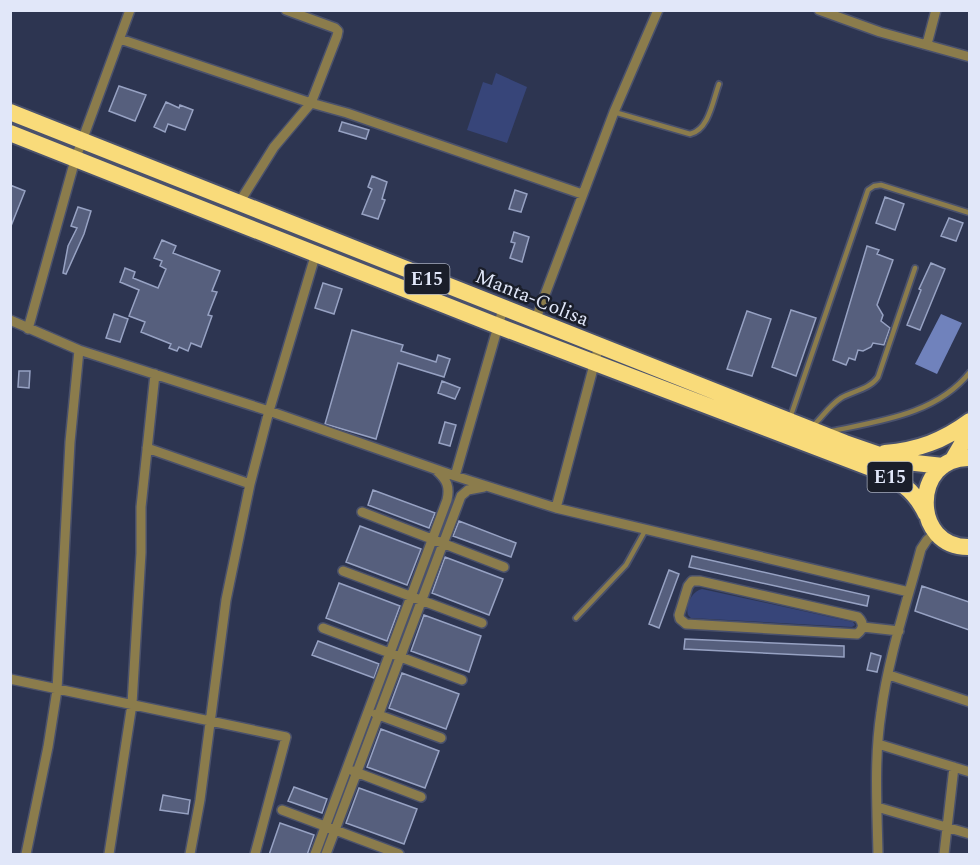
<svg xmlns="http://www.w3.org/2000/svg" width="980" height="865" font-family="Spectral,serif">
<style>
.green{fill:#374579}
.water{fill:#7082bc}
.building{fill:#565f7d;stroke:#97a2c3;stroke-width:1.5}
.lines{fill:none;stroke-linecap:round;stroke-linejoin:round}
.lane-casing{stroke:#4a516c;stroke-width:8}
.street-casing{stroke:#4a516c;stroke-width:12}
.highway-casing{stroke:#4a516c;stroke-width:20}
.lane{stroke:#8b7c4c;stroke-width:4.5}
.street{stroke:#8b7c4c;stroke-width:9}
.highway{stroke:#f9db7a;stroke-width:16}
.labels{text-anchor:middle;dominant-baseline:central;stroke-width:5;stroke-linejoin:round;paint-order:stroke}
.shield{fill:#1a1e2a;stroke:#a5abbb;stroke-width:1.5}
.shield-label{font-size:18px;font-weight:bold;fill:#e1e7f9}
.street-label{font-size:20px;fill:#e1e7f9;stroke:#1a1e2a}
</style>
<rect width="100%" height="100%" fill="#2d3551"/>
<path class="green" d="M496,73L527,87L507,143L467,130L483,82L492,85Z
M702,589L853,622L855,625L852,627L691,618L688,615C685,605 692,591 702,589Z"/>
<path class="water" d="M941,314L962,323L937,374L915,364Z"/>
<path class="building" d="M119,86L146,95L135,121L109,111Z
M166,102L179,108L180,105L193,110L185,130L168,124L165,132L154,127Z
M342,122L369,130L366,139L339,131Z
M372,176L387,182L382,199L385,200L378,219L362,214L372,189L368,187Z
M10,185L25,191L11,226H10Z
M515,190L527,194L521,212L509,209Z
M885,197L904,204L895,230L876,223Z
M78,207L91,211L84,234L66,274L63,273L68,246L77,228L71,226Z
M949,218L963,223L956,241L941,236Z
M514,232L529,237L522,262L510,258L515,243L511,242Z
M162,240L176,246L173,253L220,271L212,291L217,292L208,315L212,316L201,347L191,343L188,351L179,347L177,351L169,348L171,344L141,332L145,322L129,316L139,290L120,282L125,268L135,272L133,278L158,288L166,269L160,266L162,261L154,258Z
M867,246L879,250L877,254L893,260L877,305L883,315L881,321L890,328L884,345L873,343L871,347L863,351L858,350L855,360L849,358L846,365L833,360Z
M931,263L945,269L920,330L907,325L921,290L919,289Z
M323,283L342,289L334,314L315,308Z
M791,310L816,318L796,376L772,367Z
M747,311L771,319L752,376L727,369Z
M114,314L128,319L120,342L106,338Z
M352,330L403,345L401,351L436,362L438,355L450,359L444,377L398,363L376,439L325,424Z
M19,371H30L29,388L18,387Z
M442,381L460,388L455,399L438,393Z
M445,422L456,425L450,446L439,443Z
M373,490L435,513L429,528L368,505Z
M459,521L516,543L511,557L453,536Z
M360,526L421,549L407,585L346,562Z
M692,556L869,596L867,606L689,567Z
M445,557L503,579L489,615L432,593Z
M669,570L679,574L659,628L649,624Z
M339,583L400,606L387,641L326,618Z
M922,586L969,602V630L915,611Z
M424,615L481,636L469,672L411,651Z
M685,639L844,646V657L684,649Z
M318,641L379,664L374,678L312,655Z
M871,653L881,656L877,672L867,670Z
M402,673L459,694L446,729L389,708Z
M381,729L439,751L425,788L367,767Z
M294,787L327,799L322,813L288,801Z
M359,788L417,809L404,844L346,823Z
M163,795L190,800L188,814L160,810Z
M280,823L314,835L307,855H269Z"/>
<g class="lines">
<g class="lane-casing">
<path id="lane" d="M614,112L690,134C709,130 713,100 719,84
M790,418L868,190L874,186L881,185L970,213
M813,426C822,417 830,405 841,398C853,391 870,389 878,377L915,268
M832,431C880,421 937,414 970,372
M576,618L626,565L646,529"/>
</g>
<g class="street-casing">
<path id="street" d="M819,10L880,32L970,57
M120,39L311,103L347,113L582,194
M927,44L936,10
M239,203L274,147L311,103L337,36L338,31L335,28L286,10
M10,320L79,350L269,411L455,476L556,508L909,592
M535,321L614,112L658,10
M28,329L75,160L130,10
M147,448L250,484
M455,476L503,309
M556,508L599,346
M362,512L504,567
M343,571L482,623
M692,581H700L858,617C864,623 864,629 857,634L686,624L680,619L679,615L688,586Z
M863,627L899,631
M323,628L462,680
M889,675L970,702
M10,679L286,737L255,854
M376,714L441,738
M878,744L970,772
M353,771L421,797
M877,807L970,834
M282,810L399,854
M26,854L48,747L57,690L70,442L79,350
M109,854L132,704L141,553V507L155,374
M190,854L200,800L226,600L250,484L269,411L316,253
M315,854L447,500C450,487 447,480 437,471
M326,854L461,496L468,490L484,487
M878,854C877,808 874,759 881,713C888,658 907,602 921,549L927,540L936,532
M944,854L954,767"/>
</g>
<g class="highway-casing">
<path id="highway" d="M10,112L845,443L897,461L943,466
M10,133L498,326L871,468C897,480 913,487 926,514
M885,453C918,450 943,441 970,421
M970,458C911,456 911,549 970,547
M952,461L970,430"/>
</g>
<use href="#lane" class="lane"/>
<use href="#street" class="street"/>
<use href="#highway" class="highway"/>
</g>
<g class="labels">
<g class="shield">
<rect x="404.5" y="264" width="45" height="30" rx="4.5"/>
<rect x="867.5" y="462" width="45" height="30" rx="4.5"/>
</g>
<g class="shield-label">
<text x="427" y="279">E15</text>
<text x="890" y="477">E15</text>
</g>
<g class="street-label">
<text transform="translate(532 298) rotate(22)">Manta-Colisa</text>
</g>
</g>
<rect width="980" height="865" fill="none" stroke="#e1e7f9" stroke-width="24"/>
</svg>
